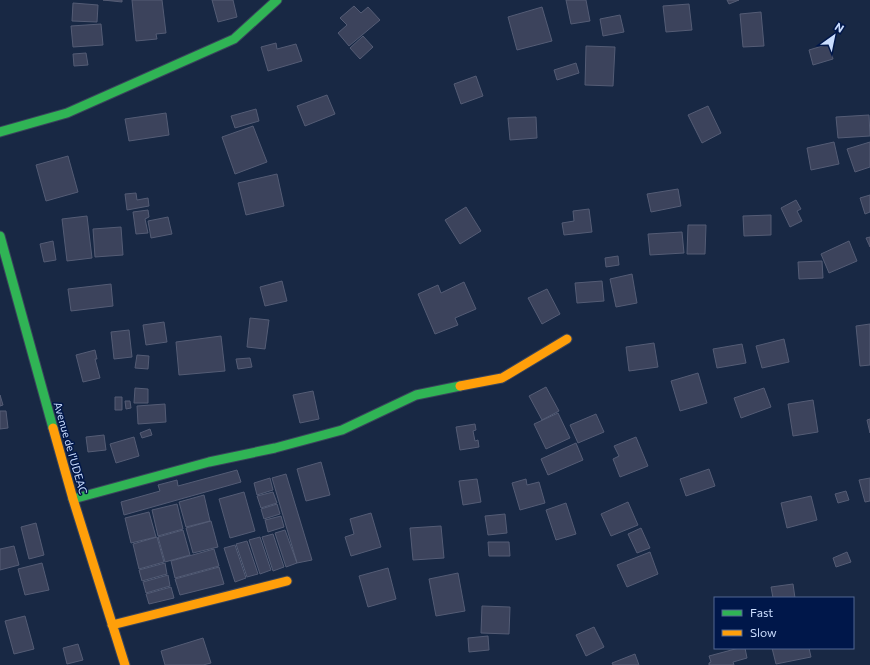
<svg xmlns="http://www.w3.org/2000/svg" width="870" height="665" font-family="Commissioner,sans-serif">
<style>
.building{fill:#3c435c;stroke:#545c75}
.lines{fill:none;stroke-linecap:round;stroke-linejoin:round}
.fast-casing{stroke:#39445c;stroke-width:11}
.slow-casing{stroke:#39445c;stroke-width:11}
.fast{stroke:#30b455;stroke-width:9}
.slow{stroke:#ff9f0a;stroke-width:9}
.labels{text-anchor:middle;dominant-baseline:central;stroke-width:3;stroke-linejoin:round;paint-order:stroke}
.street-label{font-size:11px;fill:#caddfe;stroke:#00174a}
</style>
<rect width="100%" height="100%" fill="#182844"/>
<path class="building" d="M103,0H122V2Z
M132,0H162L166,33L156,34L157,39L136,41Z
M212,0H233L237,17L218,22Z
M566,0H586L590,21L571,24Z
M727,0H739L729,4Z
M73,3L98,5L97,22L72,21Z
M689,4L692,30L666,32L663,6Z
M354,6L361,13L368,7L380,20L349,46L338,33L347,25L340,18Z
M542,7L552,41L517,50L508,17Z
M761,12L764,46L743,47L740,14Z
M620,15L624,32L603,36L600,19Z
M101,24L103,45L73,47L71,26Z
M363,36L373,47L360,59L350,48Z
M276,43L277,49L296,44L302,61L268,71L261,47Z
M829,44L833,59L813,65L809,50Z
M586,46L615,47L613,86L585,85Z
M86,53L88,65L74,66L73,54Z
M576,63L579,73L557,80L554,70Z
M476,76L483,96L461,104L454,84Z
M327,95L335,114L305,126L297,106Z
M708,106L721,133L702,143L688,115Z
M256,109L259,121L235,128L231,116Z
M166,113L169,135L129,141L125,119Z
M869,115L870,136L838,138L836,117Z
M536,117L537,138L510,140L508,118Z
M253,126L267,162L235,174L222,137Z
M834,142L839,164L811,170L807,148Z
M870,142V167L855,172L847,149Z
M68,156L78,192L46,201L36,165Z
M277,174L284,206L246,215L238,183Z
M678,189L681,206L651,212L647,194Z
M136,193L137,200L148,198L149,206L127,210L125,194Z
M870,195V212L865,214L860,198Z
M796,200L801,209L797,211L802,221L790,227L781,208Z
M466,207L481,231L460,244L445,220Z
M589,209L592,232L564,235L562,223L574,221L573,211Z
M148,210L149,217L145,219L148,233L136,234L133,212Z
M771,215V235L744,236L743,216Z
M87,216L92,258L67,261L62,219Z
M168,217L172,234L151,238L148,221Z
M688,225H706L705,254H687Z
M121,227L123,255L95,257L93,229Z
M682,232L684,253L650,255L648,234Z
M870,237V247L866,238Z
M53,241L56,260L44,262L40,244Z
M849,241L857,261L829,273L821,254Z
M618,256L619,265L606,267L605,258Z
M822,261L823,278L799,279L798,262Z
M632,274L637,303L616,307L610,279Z
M282,281L287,301L265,306L260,287Z
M602,281L604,301L577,303L575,283Z
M464,282L476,309L455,318L458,325L435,334L418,294L438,285L441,293Z
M111,284L113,306L71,311L68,289Z
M547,289L560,314L542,324L528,298Z
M250,318L269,320L265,349L247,347Z
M164,322L167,342L146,345L143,325Z
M870,324V365L860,366L856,326Z
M129,330L132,357L114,359L111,332Z
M221,336L225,371L179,375L176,342Z
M784,339L789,362L762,368L756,346Z
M654,343L658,367L629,371L626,347Z
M742,344L746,363L717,368L713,349Z
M95,350L97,359H95L100,378L83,382L76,355Z
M137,355L149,356L148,369L135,368Z
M250,358L252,367L238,369L236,359Z
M698,373L707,403L680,411L671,381Z
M546,387L559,411L542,420L529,396Z
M135,388L148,389V403H134Z
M764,388L771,407L741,418L734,398Z
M313,391L319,419L300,423L293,395Z
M0,395L3,405L0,406Z
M115,397H122V410H115Z
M813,400L818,432L793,436L788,404Z
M125,401H130L131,408L126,409Z
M165,404L166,422L138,424L137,406Z
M0,411H6L8,428L0,429Z
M558,413L570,438L546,449L534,424Z
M596,414L604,432L578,443L570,425Z
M870,419V433L867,420Z
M475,424L476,430L473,431L475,441L478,440L479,447L460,450L456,427Z
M150,429L152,435L142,438L140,433Z
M104,435L106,450L88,452L86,437Z
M134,437L139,456L116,463L110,444Z
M636,437L648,466L620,477L613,459L619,456L614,446Z
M576,443L583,460L548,475L541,459Z
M321,462L330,495L306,501L297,469Z
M709,469L715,486L686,496L680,479Z
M237,470L241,482L124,515L121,502L160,491L158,485L177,480L178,486Z
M286,474L312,560L297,563L272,478Z
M270,478L273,490L257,495L254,483Z
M870,478V501L865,502L859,480Z
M477,479L481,502L463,505L459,481Z
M526,479L527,485L539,482L545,503L520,510L512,483Z
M846,491L849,500L838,503L835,494Z
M244,492L255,531L230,538L219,499Z
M273,492L277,503L261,508L257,496Z
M204,495L210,521L186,527L179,502Z
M811,496L817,520L787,528L781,503Z
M628,502L638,525L611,536L601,514Z
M566,503L576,534L556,540L546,510Z
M177,504L183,529L158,536L152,510Z
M277,504L280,514L264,519L261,509Z
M149,512L156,537L131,543L125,518Z
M371,513L381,547L351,556L345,537L354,534L350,519Z
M505,514L507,533L488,535L485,516Z
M281,516L284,527L268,532L265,520Z
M211,521L218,547L193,553L186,528Z
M36,523L44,555L29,559L21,527Z
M441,526L444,558L413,560L410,528Z
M641,528L650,548L637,553L628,534Z
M183,530L190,555L165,562L158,537Z
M285,530L297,563L286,567L275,533Z
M273,534L284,567L273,571L262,537Z
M157,537L164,562L139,569L133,544Z
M260,537L271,570L260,574L249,540Z
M247,541L258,574L247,577L236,544Z
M488,542H509L510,556H489Z
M235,545L246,578L235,582L224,548Z
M14,546L19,565L0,570V549Z
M214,549L219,566L175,578L171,561Z
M650,552L658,574L627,587L617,565Z
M847,552L851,562L836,567L833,558Z
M42,563L49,590L25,595L18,569Z
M165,563L167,574L142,581L139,570Z
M219,567L224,584L180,595L175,579Z
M388,568L396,599L368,607L359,576Z
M458,573L465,611L436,616L429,579Z
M168,575L170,586L146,593L143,582Z
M793,584L795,598H773L771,587Z
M171,587L174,598L149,604L146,594Z
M482,606L510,607L509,634L481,633Z
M25,616L34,649L14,654L5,621Z
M594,627L604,647L586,656L576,635Z
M488,636L489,650L469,652L468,638Z
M203,638L211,663L203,665H165L161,651Z
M78,644L83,660L67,664L63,648Z
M739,648H745L747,658L733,662L734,665H709V663L711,662L709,656Z
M772,648H809L811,657L776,664Z
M635,654L639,665H613L612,663Z"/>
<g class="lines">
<g class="fast-casing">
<path id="fast" d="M0,132L67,113L234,39L277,0
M0,236L53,428
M73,499L209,462L275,448L342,430L416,395L460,386"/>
</g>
<g class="slow-casing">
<path id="slow" d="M460,386L502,378L567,339
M53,428L73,499L125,665
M112,625L287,581"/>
</g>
<use href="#fast" class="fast"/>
<use href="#slow" class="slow"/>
</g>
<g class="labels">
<g class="street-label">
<text transform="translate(71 448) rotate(74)">Avenue de I'UDEAC</text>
</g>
</g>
<rect x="714" y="597" width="140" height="52" fill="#00174a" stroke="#516692"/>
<rect x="722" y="610" width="20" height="6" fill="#30b455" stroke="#516692"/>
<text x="750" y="617" font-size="12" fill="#caddfe">Fast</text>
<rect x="722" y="630" width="20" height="6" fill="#ff9f0a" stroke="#516692"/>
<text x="750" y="637" font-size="12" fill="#caddfe">Slow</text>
<g transform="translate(834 36) rotate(33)" stroke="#00174a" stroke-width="3" paint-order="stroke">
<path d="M0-3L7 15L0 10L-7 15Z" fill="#caddfe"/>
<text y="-6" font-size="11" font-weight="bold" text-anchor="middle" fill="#caddfe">N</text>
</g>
</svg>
